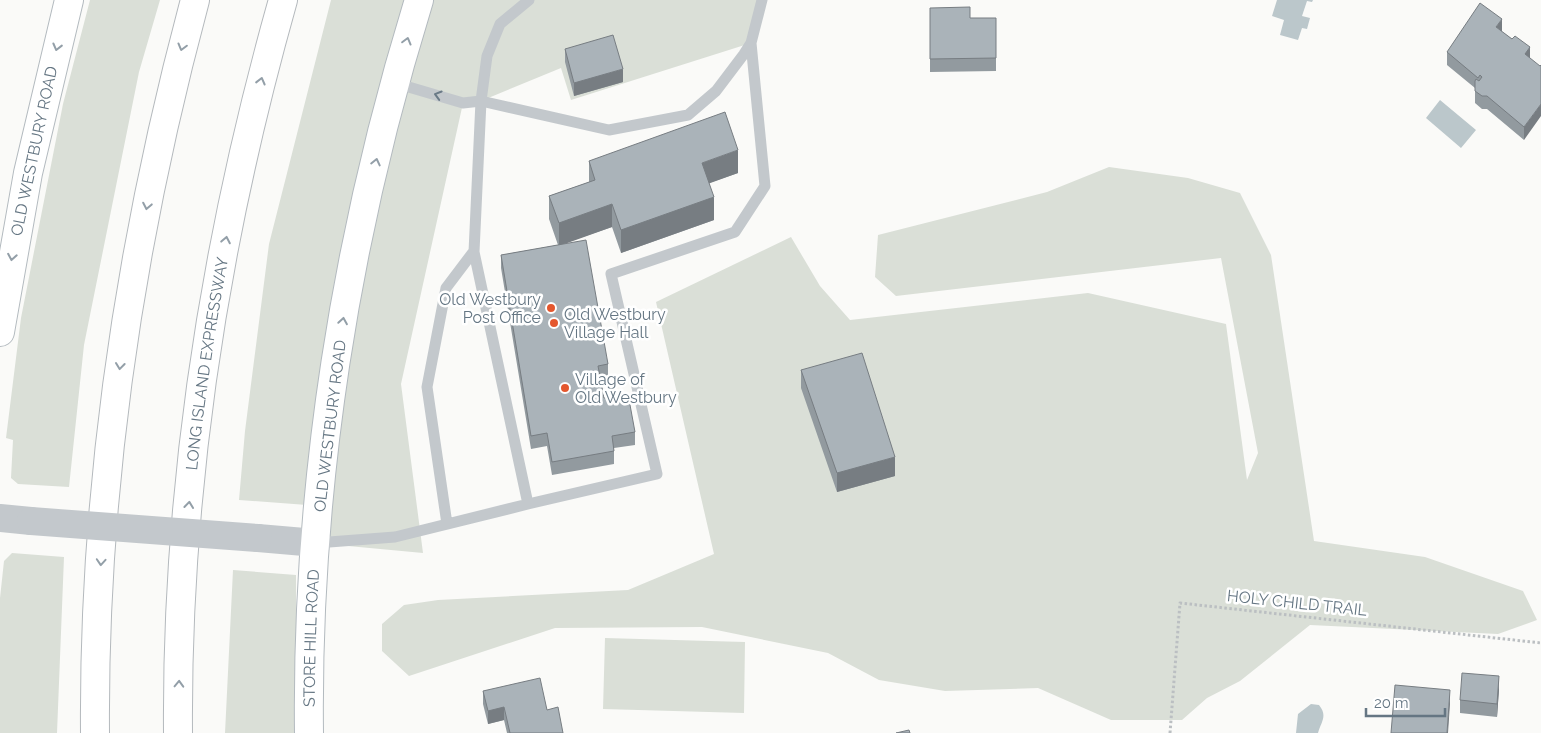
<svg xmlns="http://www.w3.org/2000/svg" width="1541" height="733" font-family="Raleway,sans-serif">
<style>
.green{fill:#dadfd7}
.water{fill:#bbc7cb}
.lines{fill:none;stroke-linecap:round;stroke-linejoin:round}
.secondary-casing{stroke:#b3babf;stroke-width:30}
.motorway-casing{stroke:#b4b9bd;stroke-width:30}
.path{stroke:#bbbfc2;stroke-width:3;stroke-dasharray:2.5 2.5;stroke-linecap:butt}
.service{stroke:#c3c8cc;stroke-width:11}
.tertiary{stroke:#c3c8cc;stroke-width:28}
.secondary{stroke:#fff;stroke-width:28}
.motorway{stroke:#fff;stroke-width:28}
.tertiary-bridge{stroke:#c3c8cc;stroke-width:28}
.wall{fill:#929a9f}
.shaded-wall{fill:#777d82}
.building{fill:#aab3b9;stroke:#777d82}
.oneway{stroke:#939fa8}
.oneway2{stroke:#6a7a87}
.poi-dot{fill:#e4572e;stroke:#fff;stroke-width:2}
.labels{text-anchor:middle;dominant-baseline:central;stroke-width:5;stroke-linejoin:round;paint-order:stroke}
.street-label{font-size:16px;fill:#657683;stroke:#fff}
.poi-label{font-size:16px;fill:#657683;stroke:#fff;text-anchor:start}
</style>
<rect width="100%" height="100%" fill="#fafaf8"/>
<path class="green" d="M90,0H160L139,72L84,345L69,487L18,484L11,478L13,440L6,438L21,318L63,104Z
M331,0H406L395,31L341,255L307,505L239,500L245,431L269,244Z
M419,0H762L751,43L571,100L561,68L481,101L463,103L401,384L423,553L316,543L321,485Z
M1109,167L1188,178L1240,193L1271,255L1314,541L1425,557L1523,591L1537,620L1498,634L1310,625L1240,681L1207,698L1182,720H1111L1038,688L945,691L879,680L828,653L702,627L555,628L409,676L382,651V624L404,605L438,600L628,590L714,554L656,302L791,237L820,286L850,320L1088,293L1226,324L1247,480L1258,453L1221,258L896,296L875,277L878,235L1047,192Z
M12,553L64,557L57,733H0V598L4,561Z
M233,570L296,575V733H225Z
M605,638L745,642L744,713L603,709Z"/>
<path class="water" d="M1277,0H1313L1312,2L1307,1L1302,16L1310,18L1307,29L1302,28L1298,40L1280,35L1284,20L1272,16Z
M1440,100L1476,130L1461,148L1426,118Z
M1311,704L1319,705C1328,716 1321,722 1318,733H1296L1298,714Z"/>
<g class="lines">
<g class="secondary-casing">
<g id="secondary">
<path d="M0,332L28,173L69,0"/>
<path id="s1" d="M309,733C306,486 346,236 419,0"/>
</g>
</g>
<g class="motorway-casing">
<g id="motorway">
<path d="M95,733C93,486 131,238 195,0"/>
<path id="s2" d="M178,733C176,486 216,237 283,0"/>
</g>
</g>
<path class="path" d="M1170,733L1180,603L1541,643"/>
<path class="service" d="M751,43L765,186L735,232L611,274L657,474L528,504L474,252L481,101L609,130L688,115L716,91L744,54L751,43L762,0
M395,83L463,103L481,101L487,56L500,24L529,0
M447,524L427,387L446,288L474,251
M316,543L395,537L528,504"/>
<path class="tertiary" d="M0,518L31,521
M258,538L316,543"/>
<use href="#secondary" class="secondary"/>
<use href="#motorway" class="motorway"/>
<path class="tertiary-bridge" d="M31,521L258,538"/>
</g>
<path class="wall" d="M930,8L970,18H996V71L930,72Z
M1502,32L1512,39L1530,47L1524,140L1487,109H1482L1475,103V88L1447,65V52Z
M565,49L623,82L574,96L565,62Z
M589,161L738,173L709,183L714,220L621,253L612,227L562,244L608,364V377L600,379L604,398L635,432V445L614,448V464L552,475L547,446L531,449L501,268V255L558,245L549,219V196L589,182Z
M801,370L895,476L837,492L801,388Z
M1499,689L1497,717L1460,713V700Z
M483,691L547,710L563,733H507L504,720L488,724L483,704Z"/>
<path class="shaded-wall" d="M1502,19V32L1496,27Z
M1530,47V60L1525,54Z
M623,69V82L574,96V83Z
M1541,104V116L1524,140V127Z
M738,150V173L702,186V163Z
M714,197V220L621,253V230Z
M612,204V227L559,246V223Z
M895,457V476L837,492V473Z
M1499,676V689L1497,717V704Z
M1450,690V703L1448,733H1447Z
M504,707V720L488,724V711Z"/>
<path class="building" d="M1480,3L1502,19L1496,27L1512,39L1515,36L1530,47L1525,54L1540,66L1541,65V104L1524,127L1487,96H1482L1475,91V81L1476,79L1479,81L1482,77L1480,75L1478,78L1447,52Z
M970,7V18H996V58L930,59V8Z
M613,35L623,69L574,83L565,49Z
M725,112L738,150L702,163L714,197L621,230L612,204L559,223L549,196L595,180L589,161Z
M586,240L608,364L598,366L604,398L628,394L635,432L612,436L614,451L552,462L547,433L531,436L501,255Z
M862,353L895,457L837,473L801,370Z
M1462,673L1499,676L1497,704L1460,700Z
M540,678L547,710L558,707L563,733H510L504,707L488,711L483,691Z
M1395,685L1450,690L1447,733H1391Z
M909,730L910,733H896Z"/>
<defs><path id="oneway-chevron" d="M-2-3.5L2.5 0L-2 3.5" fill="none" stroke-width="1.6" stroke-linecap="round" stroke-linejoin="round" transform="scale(1.25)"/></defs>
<g class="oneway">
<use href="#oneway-chevron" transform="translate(407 41) rotate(-75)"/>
<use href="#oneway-chevron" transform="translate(57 47) rotate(104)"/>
<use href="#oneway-chevron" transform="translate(182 47) rotate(105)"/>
<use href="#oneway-chevron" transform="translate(261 81) rotate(-76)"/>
<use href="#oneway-chevron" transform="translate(376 162) rotate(-77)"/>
<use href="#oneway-chevron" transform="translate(147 206) rotate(101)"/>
<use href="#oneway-chevron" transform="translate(226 240) rotate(-79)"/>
<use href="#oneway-chevron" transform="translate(12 257) rotate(100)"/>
<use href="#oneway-chevron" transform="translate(343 321) rotate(-81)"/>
<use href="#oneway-chevron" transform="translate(120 366) rotate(97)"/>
<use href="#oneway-chevron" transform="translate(189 505) rotate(-84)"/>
<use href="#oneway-chevron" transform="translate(101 562) rotate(94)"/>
<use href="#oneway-chevron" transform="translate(179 684) rotate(-88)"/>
</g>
<use class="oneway2" href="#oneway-chevron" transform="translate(438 95) rotate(-164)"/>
<g class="poi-dot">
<circle cx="551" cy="308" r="5"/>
<circle cx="554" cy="323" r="5"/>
<circle cx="565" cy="388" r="5"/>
</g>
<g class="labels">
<g class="street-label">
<text transform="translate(34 151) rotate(-78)">OLD WESTBURY ROAD</text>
<text stroke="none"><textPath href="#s2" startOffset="371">LONG ISLAND EXPRESSWAY</textPath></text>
<text transform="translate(330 426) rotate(-83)">OLD WESTBURY ROAD</text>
<text transform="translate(1297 603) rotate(6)">HOLY CHILD TRAIL</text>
<text stroke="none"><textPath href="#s1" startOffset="95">STORE HILL ROAD</textPath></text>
</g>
<g class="poi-label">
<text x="541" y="299" text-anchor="end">Old Westbury<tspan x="541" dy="18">Post Office</tspan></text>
<text x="564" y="314">Old Westbury<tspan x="564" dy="18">Village Hall</tspan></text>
<text x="575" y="379">Village of<tspan x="575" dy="18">Old Westbury</tspan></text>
</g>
</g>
<path d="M1366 708v8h79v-8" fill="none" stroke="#657683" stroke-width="2.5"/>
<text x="1374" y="708" font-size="15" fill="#657683" stroke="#ffffff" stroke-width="4" paint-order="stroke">20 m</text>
</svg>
